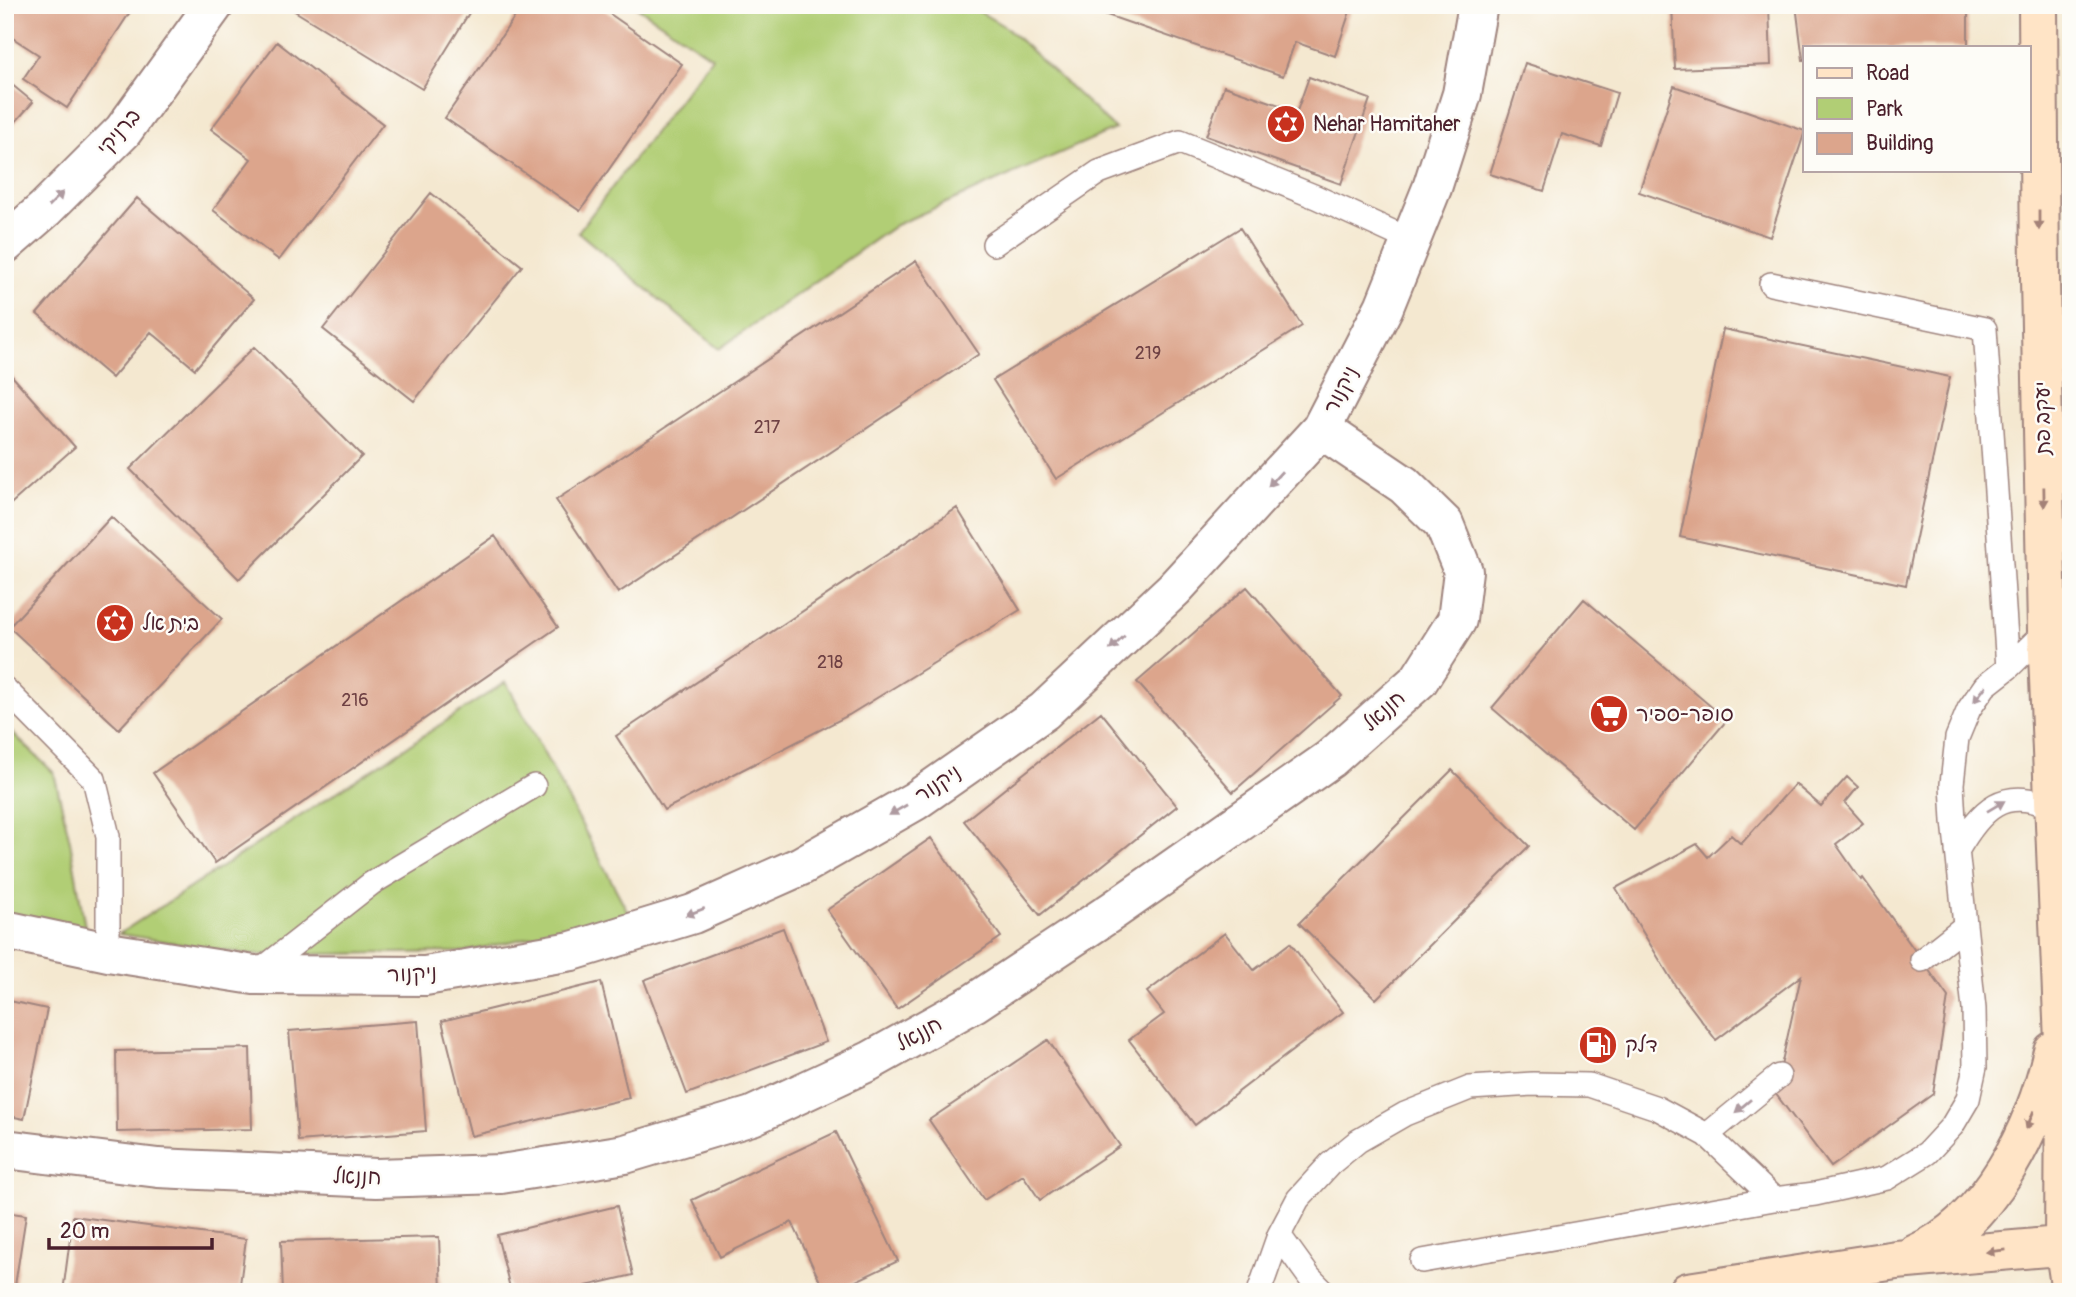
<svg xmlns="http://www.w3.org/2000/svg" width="2076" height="1297" font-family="Pangolin,'Playpen Sans Hebrew',sans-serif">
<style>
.green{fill:#b1ce75;stroke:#7e7650;stroke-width:2}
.building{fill:#dca58c}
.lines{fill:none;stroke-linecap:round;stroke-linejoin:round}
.lane-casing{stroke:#9f847e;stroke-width:26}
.street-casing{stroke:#9f847e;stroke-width:42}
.secondary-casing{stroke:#9f847e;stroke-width:42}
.lane{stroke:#fff;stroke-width:23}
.street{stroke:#fff;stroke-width:38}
.secondary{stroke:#ffe4c6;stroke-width:38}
.oneway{fill:#ae9aa0}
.oneway2{fill:#a48278}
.labels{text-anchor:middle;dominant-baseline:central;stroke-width:5;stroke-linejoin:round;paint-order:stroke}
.number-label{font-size:18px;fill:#6e4043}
.poi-label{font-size:21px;fill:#4a1f2b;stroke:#fdfcf7;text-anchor:start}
.street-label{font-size:21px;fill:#4a1f2b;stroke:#fdfcf7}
</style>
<rect width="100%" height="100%" fill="#fdfcf7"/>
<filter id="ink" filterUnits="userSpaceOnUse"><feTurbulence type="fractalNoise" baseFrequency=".0143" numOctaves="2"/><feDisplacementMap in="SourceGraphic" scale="14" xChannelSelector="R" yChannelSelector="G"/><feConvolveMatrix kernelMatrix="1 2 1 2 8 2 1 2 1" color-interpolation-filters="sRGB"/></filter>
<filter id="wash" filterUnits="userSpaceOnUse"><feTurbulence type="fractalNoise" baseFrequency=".00686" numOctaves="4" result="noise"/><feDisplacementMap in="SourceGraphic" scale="28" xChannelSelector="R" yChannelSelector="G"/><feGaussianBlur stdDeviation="1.57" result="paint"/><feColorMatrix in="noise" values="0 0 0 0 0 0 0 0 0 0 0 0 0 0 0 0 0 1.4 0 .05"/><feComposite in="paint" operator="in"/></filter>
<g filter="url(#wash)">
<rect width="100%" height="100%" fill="#f4e8d0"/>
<path class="green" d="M634,5H968L1007,28L1115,129L896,225L719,349L578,232L712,57Z
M506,682L629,914L465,952L252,955L119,934Z
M5,726L54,773L70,841L86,933L5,914Z"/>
<g id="blocks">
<path class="building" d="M8,5H132L134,6L67,108L23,79L39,55L5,33V9Z
M289,5H474L422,89L288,7Z
M523,5H597L682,64L580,211L445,118Z
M1078,5L1276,6L1352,5L1335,56L1295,42L1283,76Z
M1672,5H1769L1771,65L1675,69Z
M1796,5H1968V47H1805V60H1803Z
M277,42L383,124L279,260L213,210L251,159L211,129Z
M1525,63L1617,93L1601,146L1562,134L1544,191L1490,174Z
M1309,77L1370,99L1341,184L1206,136L1224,86L1297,111Z
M5,79L33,102L5,134Z
M1674,86L1805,131L1770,237L1639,192Z
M431,193L522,266L414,401L323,329Z
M137,198L254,299L195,369L151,332L112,378L37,314Z
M1240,228L1302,326L1056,479L993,380Z
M916,261L979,354L618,593L556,500Z
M1723,329L1950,377L1906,585L1680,537Z
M254,347L362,456L239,579L130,469Z
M5,368L75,447L5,509Z
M957,508L1020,610L849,715L664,810L616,736Z
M111,517L222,619L119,729L9,627Z
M495,536L558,627L215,863L153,773Z
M1247,587L1342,696L1233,792L1137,682Z
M1584,599L1727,720L1634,830L1492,708Z
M1101,712L1177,806L1040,915L964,821Z
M1452,770L1529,846L1376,999L1299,923Z
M1847,777L1858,787L1845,803L1863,823L1836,844L1861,880L1863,878L1948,997L1933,1094L1831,1167L1775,1093L1801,976L1716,1040L1676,987L1616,888L1697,844L1708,857L1731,835L1741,844L1795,784L1821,806Z
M931,838L1001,937L897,1009L827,910Z
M783,928L826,1042L687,1094L644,980Z
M1225,933L1254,970L1290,943L1343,1012L1195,1125L1129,1040L1164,1014L1147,992Z
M601,982L629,1098L471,1136L442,1021Z
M5,1000L47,1009L24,1119L5,1115Z
M418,1021L426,1131L298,1141L289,1031Z
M1048,1040L1120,1146L1040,1200L1023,1175L984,1200L929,1120Z
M250,1048L252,1129L117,1132L116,1051Z
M836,1132L898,1261L833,1292H825L792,1222L720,1257L692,1200Z
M617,1206L633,1275L586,1286L587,1292H511L497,1235Z
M5,1212L26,1215L14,1292H5Z
M73,1216L246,1239L239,1292H63Z
M439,1237L441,1292H283L281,1241Z"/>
</g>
</g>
<g filter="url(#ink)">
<use href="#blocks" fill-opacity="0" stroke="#9f847e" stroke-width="2"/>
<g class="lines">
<g class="lane-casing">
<path id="lane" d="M994,244L1099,172L1180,142L1316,197L1412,241
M1771,284L1985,329L2008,668
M5,689L94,779L108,836V952
M1957,851C1981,809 2004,785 2053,808
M1922,960L1965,926
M256,974L372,883L534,786
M1707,1135L1779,1076
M1279,1235L1310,1278L1324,1292
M1422,1261L1774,1199L1815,1194L1887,1178L1927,1153L1952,1126L1968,1099L1975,1067L1974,1009L1954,821L1952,784L1957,738L1969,709L1985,686L2008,668L2047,630
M1259,1292L1279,1235L1298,1199L1330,1164L1358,1141L1405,1114L1470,1088L1533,1084L1589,1085L1657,1108L1707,1135L1774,1199"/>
</g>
<g class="street-casing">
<path id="street" d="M5,244L45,209L123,131L214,5
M5,930L108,952L254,975L425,976L572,951L693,914L801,866L915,801L1044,711L1174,589L1321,429L1384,307L1432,188L1462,94L1478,5
M5,1149L158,1168L376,1178L501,1174L625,1154L752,1116L870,1061L974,1003L1114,910L1330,759L1419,680L1457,620L1463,571L1444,524L1404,485L1321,429"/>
</g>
<g class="secondary-casing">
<path id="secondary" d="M2038,5L2040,278L2047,630L2065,1067L2064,1245L2071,1291
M1914,1255C1991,1222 2035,1128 2053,1051
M1688,1292L1896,1260L2071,1245"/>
</g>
<use href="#lane" class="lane"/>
<use href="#street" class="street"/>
<use href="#secondary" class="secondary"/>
</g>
<defs><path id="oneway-solid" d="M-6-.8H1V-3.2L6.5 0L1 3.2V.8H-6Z" transform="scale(1.75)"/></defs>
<g class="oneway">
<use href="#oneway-solid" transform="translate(56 199) rotate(-45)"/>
<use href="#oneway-solid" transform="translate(1275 479) rotate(132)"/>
<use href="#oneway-solid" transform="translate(1117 643) rotate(137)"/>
<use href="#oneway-solid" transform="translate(1980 694) rotate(127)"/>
<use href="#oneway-solid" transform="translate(1996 806) rotate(-31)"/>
<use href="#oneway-solid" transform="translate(898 810) rotate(150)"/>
<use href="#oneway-solid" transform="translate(695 912) rotate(159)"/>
<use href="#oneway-solid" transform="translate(1743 1106) rotate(140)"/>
</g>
<g class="oneway2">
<use href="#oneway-solid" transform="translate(2039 220) rotate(90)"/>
<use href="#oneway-solid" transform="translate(2044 497) rotate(89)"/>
<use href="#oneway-solid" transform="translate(2030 1120) rotate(112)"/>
<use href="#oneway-solid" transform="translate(1996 1251) rotate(174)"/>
</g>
</g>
<defs>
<g id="synagogue-disc" transform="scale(2.0125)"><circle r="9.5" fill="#c8321e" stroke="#fdfcf7"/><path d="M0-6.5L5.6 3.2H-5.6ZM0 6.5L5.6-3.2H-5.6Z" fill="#fff"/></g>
<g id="supermarket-disc" transform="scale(2.0125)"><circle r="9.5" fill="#c8321e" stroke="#fdfcf7"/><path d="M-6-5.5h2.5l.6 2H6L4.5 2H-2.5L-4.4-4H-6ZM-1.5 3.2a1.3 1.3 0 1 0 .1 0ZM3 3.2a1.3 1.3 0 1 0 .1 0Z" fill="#fff"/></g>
<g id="fuel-disc" transform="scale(2.0125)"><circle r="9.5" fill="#c8321e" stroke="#fdfcf7"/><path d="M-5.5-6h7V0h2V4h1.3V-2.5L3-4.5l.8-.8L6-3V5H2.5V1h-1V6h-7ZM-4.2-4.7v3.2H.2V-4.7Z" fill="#fff"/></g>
</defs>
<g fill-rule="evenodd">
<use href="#synagogue-disc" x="1286" y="124"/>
<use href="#synagogue-disc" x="115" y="623"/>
<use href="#supermarket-disc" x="1609" y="714"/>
<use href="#fuel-disc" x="1598" y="1045"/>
</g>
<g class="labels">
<g class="number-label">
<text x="1148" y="353">219</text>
<text x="767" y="427">217</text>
<text x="830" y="662">218</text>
<text x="355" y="700">216</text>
</g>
<g class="poi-label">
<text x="1313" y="124">Nehar Hamitaher</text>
<text x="142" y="623">בית אל</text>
<text x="1636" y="714">סופר-ספיר</text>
<text x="1625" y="1045">דלק</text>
</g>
<g class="street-label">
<text transform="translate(119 132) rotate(-49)">ברניקי</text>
<text transform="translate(1341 390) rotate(-63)">ניקנור</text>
<text transform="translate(2043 418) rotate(-91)">יעקב פת</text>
<text transform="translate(1384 711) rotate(-42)">חננאל</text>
<text transform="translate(938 784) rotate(-34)">ניקנור</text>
<text transform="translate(412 974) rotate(-3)">ניקנור</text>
<text transform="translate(919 1034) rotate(-29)">חננאל</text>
<text transform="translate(357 1177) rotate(2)">חננאל</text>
</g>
</g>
<rect width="2076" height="1297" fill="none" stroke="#fdfcf7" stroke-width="28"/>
<rect x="1803" y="46" width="228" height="126" fill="#fdfcf7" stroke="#b5a4a5" stroke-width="2"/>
<rect x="1817" y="68" width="35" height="10" fill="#ffe4c6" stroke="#b5a4a5" stroke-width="2"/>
<text x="1866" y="80" font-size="21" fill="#4a1f2b">Road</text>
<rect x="1817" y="98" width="35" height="21" fill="#b1ce75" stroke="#b5a4a5" stroke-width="2"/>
<text x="1866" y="116" font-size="21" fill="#4a1f2b">Park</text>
<rect x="1817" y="133" width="35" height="21" fill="#dca58c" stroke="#b5a4a5" stroke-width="2"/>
<text x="1866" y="150" font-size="21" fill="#4a1f2b">Building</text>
<path d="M49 1238v10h163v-10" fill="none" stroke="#4a1f2b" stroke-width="3.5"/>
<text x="60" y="1238" font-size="21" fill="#4a1f2b" stroke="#fdfcf7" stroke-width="5" paint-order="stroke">20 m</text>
</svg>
